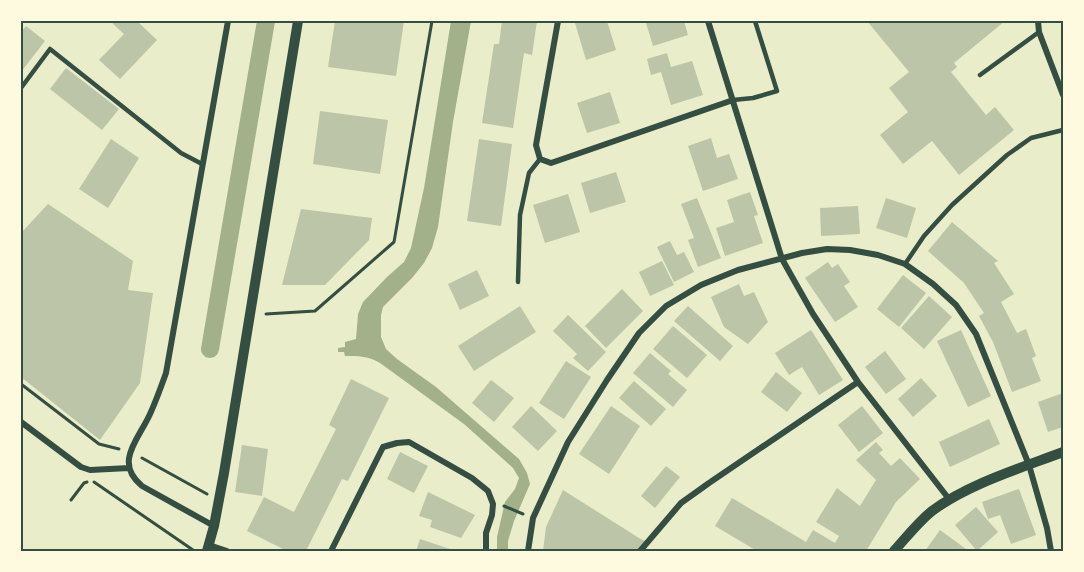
<svg xmlns="http://www.w3.org/2000/svg" width="1084" height="572" font-family="Manrope,sans-serif">
<style>
.water{fill:#a3b18a}
.lines{fill:none;stroke-linecap:round;stroke-linejoin:round}
.canal{stroke:#a3b18a;stroke-width:18}
.building{fill:#bcc5a7}
.path{stroke:#344e41;stroke-width:3}
.service{stroke:#344e41;stroke-width:4.5}
.minor{stroke:#344e41;stroke-width:6}
.tertiary{stroke:#344e41;stroke-width:10}
.neatline{fill:none;stroke:#344e41;stroke-width:2}
</style>
<rect width="100%" height="100%" fill="#e9edc9"/>
<path class="water" d="M451,21H471L453,122L438,227L432,248L424,263L412,278L383,307L381,315V337L386,349L397,359L436,387L519,459L527,473L530,484L514,521L508,541V551H497V537L505,502L515,489L519,478L513,468L464,424L380,363C369,356 358,356 345,356L344,352H338V348L345,347V342L356,339L358,314L363,302L387,277L404,262L411,248L424,188Z"/>
<g class="lines">
<path class="canal" d="M210,349L266,21"/>
</g>
<path class="building" d="M110,21H137L157,40L120,79L99,60L124,34Z
M335,21H404L396,76L328,67Z
M502,21H537L532,55L524,53L513,128L482,123L494,44H499Z
M583,21H607L616,50L586,60L575,23Z
M652,21H684L688,35L653,46L646,23Z
M867,21H1005L954,63L957,67L951,72L986,115L995,107L1014,130L959,175L932,141L903,164L880,135L908,112L889,88L909,72Z
M26,26L45,41L21,72V32Z
M667,53L671,67L692,61L703,95L671,105L661,72L651,75L647,59Z
M66,68L119,109L102,130L50,89Z
M610,92L620,123L587,133L577,103Z
M320,111L388,120L380,174L313,164Z
M711,138L717,158L729,154L738,179L703,191L688,146Z
M111,139L139,158L108,208L79,189Z
M479,139L512,144L501,226L467,221Z
M616,172L626,202L590,213L581,183Z
M750,192L758,215L754,216L763,243L725,256L716,228L734,222L727,200Z
M568,194L580,232L545,243L533,205Z
M697,198L721,258L698,267L688,240L694,238L681,204Z
M886,198L916,208L907,238L876,228Z
M48,204L133,261L128,290L153,293L140,383L100,440L21,377V233Z
M858,206L860,234L821,236L820,208Z
M301,209L372,218L369,240L325,285H282Z
M952,222L998,261L994,263L1014,294L1001,302L1017,333L1026,329L1036,356L1032,358L1041,381L1012,392L993,342L979,316L984,313L964,283L928,251Z
M670,241L677,255L684,252L694,272L674,282L657,247Z
M662,261L674,285L650,296L639,272Z
M828,262L832,268L838,264L850,282L844,286L858,307L835,322L805,278Z
M477,270L489,296L460,310L448,284Z
M903,275L926,293L899,327L877,309Z
M739,284L744,296L754,292L768,322L748,344L724,327L711,297Z
M622,289L643,311L606,348L585,326Z
M929,296L952,317L924,349L901,328Z
M520,306L536,332L474,371L458,346Z
M688,306L733,346L720,361L674,321Z
M568,315L606,352L588,371L573,358L577,354L553,331Z
M673,326L707,355L687,378L653,349Z
M811,330L843,380L819,395L802,367L789,375L775,353Z
M961,330L991,396L968,407L937,341Z
M885,351L906,379L886,394L865,367Z
M650,353L671,371L668,374L687,390L673,407L633,373Z
M566,361L591,377L564,419L539,403Z
M776,372L802,393L787,412L761,392Z
M921,378L937,396L913,417L898,399Z
M351,379L389,398L348,481L342,479L306,551H287L247,531L264,497L294,512L336,429L329,425Z
M491,380L514,398L494,422L472,403Z
M634,381L666,409L651,426L619,398Z
M1063,393V427L1048,432L1038,402Z
M531,406L557,431L538,451L512,427Z
M611,406L640,426L609,474L579,454Z
M862,406L883,433L859,452L838,425Z
M989,419L1000,444L950,467L939,442Z
M876,442L883,450L879,453L891,466L900,458L920,479L896,502L866,551H757L715,526L732,498L806,542L813,530L835,543L839,536L816,522L837,488L860,506L876,480L856,460Z
M242,445L268,449L262,496L235,492Z
M400,452L428,466L414,493L387,479Z
M666,466L680,477L655,508L641,496Z
M1019,489L1036,535L1011,544L1000,515L988,519L982,502Z
M563,490L639,538L645,541L636,551H543L546,527Z
M428,492L475,515L461,538L430,527L432,520L419,516Z
M976,507L998,532L977,551L955,525Z
M940,530L966,549L965,551H925Z
M420,539L456,551H416Z"/>
<g class="lines">
<path class="path" d="M266,314L315,311L394,242L432,21
M21,384L99,444L119,449
M142,458L207,494
M94,482L193,550
M71,500L84,483L87,482
M504,506L523,514"/>
<path class="service" d="M980,75L1039,32
M21,88L50,49L181,153L202,164
M733,100L753,98L777,91L755,21
M905,264L924,236L952,205L1007,155L1031,138L1063,130
M518,282L520,215L529,173L540,159"/>
<path class="minor" d="M558,21L536,145L540,159L551,163L733,100
M708,21L782,259L813,314L858,382L949,499
M1038,21L1039,32L1063,95
M21,422L81,467L90,470L129,468
M214,526L142,486C113,462 139,439 150,414C156,401 161,387 166,373L228,21
M209,545L227,551
M331,551L383,447L397,443L409,442L472,478L488,491L493,504L492,515L486,533V551
M528,551L533,518L568,442L607,380L639,333L666,306L701,285L738,270L802,253L827,249L850,250L878,255L905,264L933,284L956,305L976,334L1029,465L1047,528L1051,551
M640,551L681,503L709,483L858,382"/>
<path class="tertiary" d="M207,551L214,526L224,473L298,21
M894,551C906,538 918,522 932,511C968,484 1021,468 1063,452"/>
</g>
<rect width="1084" height="572" fill="none" stroke="#fefae0" stroke-width="45"/>
<rect x="22" y="22" width="1040" height="528" class="neatline"/>
</svg>
